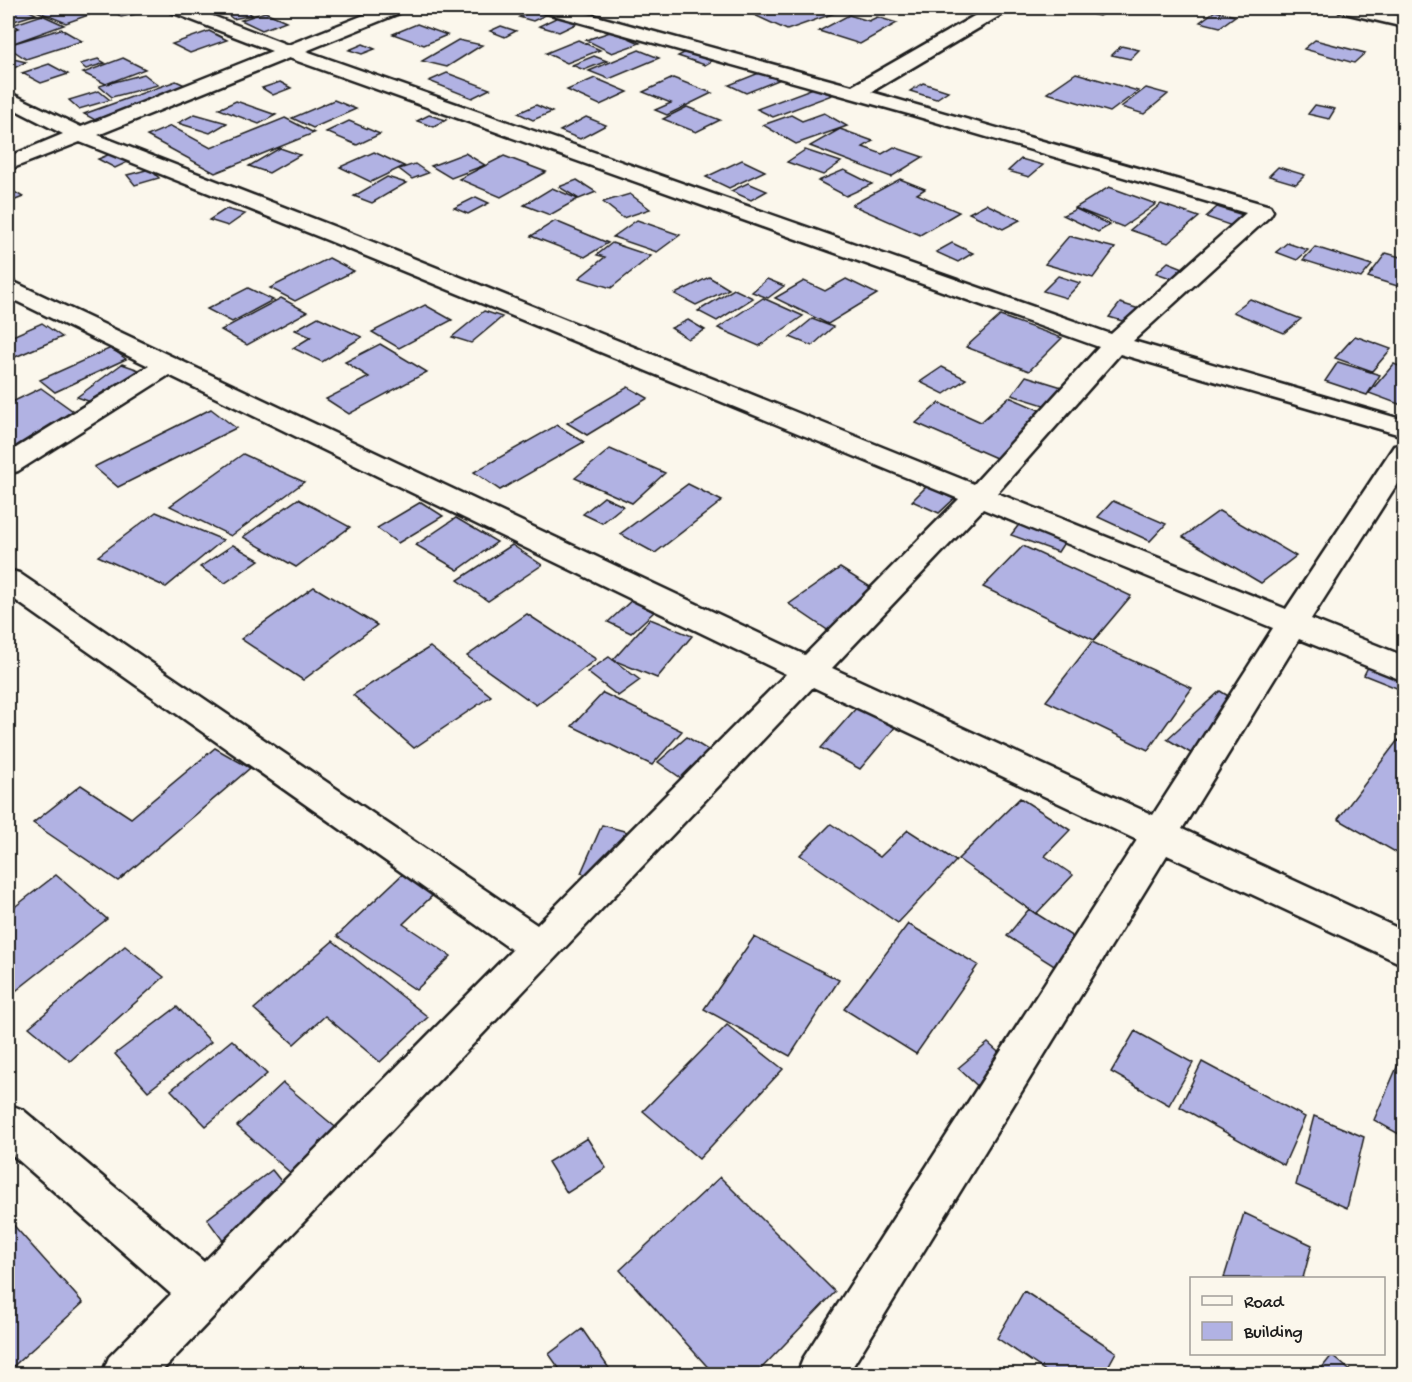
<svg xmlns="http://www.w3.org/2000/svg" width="1412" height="1382" font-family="'Gochi Hand',sans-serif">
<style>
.building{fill:#b1b2e3;stroke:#1c1c1c;stroke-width:1.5}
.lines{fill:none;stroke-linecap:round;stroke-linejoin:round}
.minor-casing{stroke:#1c1c1c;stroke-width:5}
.minor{fill:#fbf7ec;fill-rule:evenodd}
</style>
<rect width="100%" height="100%" fill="#fbf7ec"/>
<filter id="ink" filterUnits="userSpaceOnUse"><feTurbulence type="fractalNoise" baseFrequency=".0167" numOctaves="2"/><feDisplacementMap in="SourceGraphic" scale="12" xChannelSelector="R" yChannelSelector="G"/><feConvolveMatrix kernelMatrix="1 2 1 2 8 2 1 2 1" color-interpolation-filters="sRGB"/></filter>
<g filter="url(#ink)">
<path class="building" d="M8,8H23L36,14L8,23Z
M41,8H108L66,23L34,10Z
M121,8H137L142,13L121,17L113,9Z
M538,8L552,12L533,21L519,17Z
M772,8H849L787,30L752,14Z
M1088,8H1103L1110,10L1099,16L1082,12Z
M246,10L252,15L233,19L227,14Z
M1215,11L1235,16L1220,27L1200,22Z
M265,12L286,21L262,30L241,20Z
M42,15L64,25L8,45V32L19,28L12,25Z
M849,15L869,21L877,17L897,23L860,44L819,31Z
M558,17L578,23L559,32L539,26Z
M417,24L447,35L424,45L393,34Z
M501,26L516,31L505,37L490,31Z
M61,29L82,41L26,59L8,47V45Z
M209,31L227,40L190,53L172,44Z
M613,31L640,43L612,53L586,40Z
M458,40L482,45L447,67L422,61Z
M578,40L600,50L567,63L546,53Z
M1315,40L1365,53L1354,63L1304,49Z
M363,44L375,49L362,54L349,50Z
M1121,46L1139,50L1130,59L1112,55Z
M639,50L659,58L609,79L589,71Z
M688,51L715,59L705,65L678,56Z
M594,56L607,61L584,70L572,65Z
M9,58L26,62L8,71V59Z
M123,58L145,69L106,84L83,73Z
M98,59L105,63L86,69L80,64Z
M49,64L68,74L41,83L22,73Z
M769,69L786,77L746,93L729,85Z
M447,73L490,89L472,98L429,81Z
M1076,73L1138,91L1110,112L1047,93Z
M144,74L158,85L112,97L99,86Z
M595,78L628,92L600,105L567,90Z
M673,78L712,93L667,115L655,110L671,103L643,92Z
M176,81L187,86L95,120L84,114Z
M280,82L291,88L273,95L262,88Z
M923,83L948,91L936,99L910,91Z
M816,87L832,95L773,117L757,109Z
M1146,88L1168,94L1144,114L1121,107Z
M99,91L110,100L79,109L69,100Z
M334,100L356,109L313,128L292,118Z
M236,101L276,115L259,124L219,109Z
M536,105L552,112L533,120L518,113Z
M1315,105L1335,109L1329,119L1308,114Z
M687,107L720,120L696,132L663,119Z
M824,113L847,126L796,144L763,125L791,115L802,121Z
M195,114L227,123L210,133L178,123Z
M429,115L446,120L434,127L417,121Z
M586,117L606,125L580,139L560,131Z
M285,118L314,133L215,173L147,136L171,126L211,148Z
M349,121L380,134L357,145L326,132Z
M840,129L873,141L863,147L882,154L894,147L923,157L891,177L810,146Z
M280,148L300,155L269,173L249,166Z
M805,150L841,162L823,175L787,162Z
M115,152L132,160L115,168L98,159Z
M374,152L404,166L371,182L340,167Z
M465,153L485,165L451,178L431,166Z
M504,156L546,172L501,197L459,179Z
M1021,159L1043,165L1029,177L1008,171Z
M742,160L765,171L729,188L706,177Z
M415,164L428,173L412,179L399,169Z
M1278,167L1305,175L1296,184L1269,176Z
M150,169L159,178L135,185L127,175Z
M844,170L872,184L846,196L818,181Z
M387,177L406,183L372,203L354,196Z
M900,179L925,189L917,194L959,212L920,235L852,205Z
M577,180L596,192L579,199L559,187Z
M748,183L767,191L751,200L731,191Z
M1109,187L1156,204L1123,227L1075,208Z
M552,188L578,199L550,215L524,205Z
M11,190L23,197L8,203V191Z
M630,194L650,209L623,218L603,202Z
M476,197L489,203L468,214L454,208Z
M986,204L1020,220L1003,229L969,213Z
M1161,204L1199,217L1168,243L1130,230Z
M1217,207L1243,215L1232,226L1206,217Z
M226,209L245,214L228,226L209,220Z
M1076,209L1110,225L1098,232L1063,215Z
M637,220L680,235L657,252L613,237Z
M555,221L608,243L585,257L531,236Z
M1069,236L1115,248L1093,278L1045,264Z
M612,243L651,256L611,288L579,278L605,257L597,255Z
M952,243L973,253L958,262L936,252Z
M1287,243L1308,250L1297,260L1276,252Z
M1315,247L1372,265L1361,278L1303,260Z
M1386,253L1404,258V288L1368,277Z
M329,258L354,271L295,301L270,288Z
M1168,262L1191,271L1179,281L1156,273Z
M1058,276L1080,283L1066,298L1043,291Z
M709,277L729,289L696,305L675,294Z
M767,279L784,286L768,298L752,292Z
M846,279L877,294L828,324L775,298L804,281L825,291Z
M248,288L273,300L232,322L207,309Z
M734,289L753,298L717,321L698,311Z
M281,298L307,312L247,345L221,330Z
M763,298L803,316L759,346L718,328Z
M1250,299L1301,319L1284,333L1233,312Z
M1120,303L1149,312L1139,326L1109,317Z
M425,305L452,320L399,348L372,332Z
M484,311L502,317L471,343L452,337Z
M1000,316L1062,338L1029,371L966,347Z
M318,317L362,337L322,362L293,348L311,337L295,330Z
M812,319L833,327L812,346L790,337Z
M688,320L705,330L688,339L671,328Z
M42,323L62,337L8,360V338Z
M1355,336L1391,349L1372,371L1335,358Z
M380,344L427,372L349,414L326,399L369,377L345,362Z
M111,348L126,359L55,392L40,380Z
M1338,362L1380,375L1367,395L1325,381Z
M122,364L145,372L99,405L77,397Z
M1394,364L1404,368V406L1369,393Z
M942,367L966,379L944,394L920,382Z
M1026,376L1065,388L1050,407L1012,395Z
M628,387L648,398L587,435L567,423Z
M41,388L80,416L8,452V404Z
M1009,397L1053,416L1003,461L916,423L939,403L981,422Z
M211,409L236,428L118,487L94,467Z
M557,425L584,442L500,490L474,472Z
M610,449L665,473L632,503L575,478Z
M243,454L304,482L231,536L170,506Z
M688,484L722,501L655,553L620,534Z
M927,486L954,499L939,513L912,501Z
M604,497L623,506L602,523L583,514Z
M298,499L350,527L296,567L243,537Z
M1113,501L1166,524L1150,541L1098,517Z
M421,502L443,516L398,543L377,528Z
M1219,511L1296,556L1261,583L1183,537Z
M156,512L223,540L166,587L98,556Z
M456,518L497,542L458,570L416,545Z
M1021,522L1067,538L1058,552L1011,535Z
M233,545L259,560L225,583L200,567Z
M512,545L542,565L488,601L458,580Z
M1023,546L1131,596L1094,640L983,587Z
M840,568L880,593L829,631L789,604Z
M314,587L377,625L303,680L241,639Z
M632,600L654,612L631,633L608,622Z
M527,614L596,659L536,705L467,656Z
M650,619L692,636L657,678L613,660Z
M1092,642L1192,688L1148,750L1046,701Z
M430,647L491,696L414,748L353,695Z
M609,657L640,680L618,696L587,672Z
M1372,659L1404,671V691L1364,675Z
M1220,691L1250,709L1199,758L1167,739Z
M603,693L682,731L652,765L572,726Z
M858,706L897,725L860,769L821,748Z
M687,737L724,760L694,787L658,762Z
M1398,740L1404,743V857L1338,819Z
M215,748L250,768L118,881L33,823L81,785L131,818Z
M1020,798L1070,830L1045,856L1073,875L1036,914L958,859Z
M831,824L880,857L908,830L956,861L898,923L800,855Z
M602,825L639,835L619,882L581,873Z
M425,853L456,873L403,924L451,956L416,990L337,936Z
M56,875L107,919L8,997V912Z
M1029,909L1081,942L1059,969L1007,936Z
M908,924L978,965L916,1054L844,1009Z
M754,937L839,980L790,1056L704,1009Z
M333,941L428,1017L380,1062L325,1016L294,1044L254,1009Z
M125,946L164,977L70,1061L29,1027Z
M177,1007L211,1042L148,1091L115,1054Z
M727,1025L783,1069L699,1159L643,1111Z
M1135,1031L1193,1063L1169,1105L1111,1072Z
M232,1040L267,1074L206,1126L171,1090Z
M988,1043L1014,1066L985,1093L958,1068Z
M1404,1051V1137L1374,1120Z
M1202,1062L1305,1117L1284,1165L1180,1107Z
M283,1083L346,1136L301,1182L237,1126Z
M1314,1116L1364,1137L1347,1208L1296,1185Z
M587,1138L606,1168L567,1193L548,1162Z
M272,1170L297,1201L232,1253L207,1219Z
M720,1177L835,1292L756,1374H714L620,1270Z
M1244,1213L1312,1245L1303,1278H1224Z
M8,1219L83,1303L8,1371Z
M1024,1291L1116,1352L1104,1374H1050L997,1338Z
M582,1329L613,1374H563L549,1354Z
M1332,1355L1354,1374H1317Z"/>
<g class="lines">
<g class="minor-casing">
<path id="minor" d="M168,8H192L288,45L382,8H405L402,12L306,51L1111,334L1246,213L912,115L543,12L540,8H567L852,86L988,8H1009L1006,12L871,92L1270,206L1273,211L1270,216L1133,341L1404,420V436L1120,354L997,493L1286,609L1394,446L1404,444V473L1311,619L1404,656V681L1299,639L1182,829L1404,931V965L1167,855L848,1374H797L804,1357L1137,840L813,687L159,1374H102L109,1357L171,1294L8,1151V1104L23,1110L204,1262L512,950L8,595V570L19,573L537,925L786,674L169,375L18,471L8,474V453L149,366L8,297V281L16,283L805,655L959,499L327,240L80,142L8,170V157L63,134L8,106V92L81,127L272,51L171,12ZM289,58L1099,347L974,484L343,230L98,135ZM983,509L1273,628L1153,815L832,668Z
M1337,8H1366L1404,17V27L1340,12Z"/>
</g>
<use href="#minor" class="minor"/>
</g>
</g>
<rect width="1412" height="1382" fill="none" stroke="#fbf7ec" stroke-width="30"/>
<rect x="15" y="15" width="1382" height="1352" fill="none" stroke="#1c1c1c" stroke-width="2" filter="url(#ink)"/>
<rect x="1190" y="1277" width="195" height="78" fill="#fbf7ec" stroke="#a29f99" stroke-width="1.5"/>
<rect x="1202" y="1296" width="30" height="9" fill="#fbf7ec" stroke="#a29f99" stroke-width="1.5"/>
<text x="1244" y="1307" font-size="18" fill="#1c1c1c">Road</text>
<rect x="1202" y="1322" width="30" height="18" fill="#b1b2e3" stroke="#a29f99" stroke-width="1.5"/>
<text x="1244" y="1337" font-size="18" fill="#1c1c1c">Building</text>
</svg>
